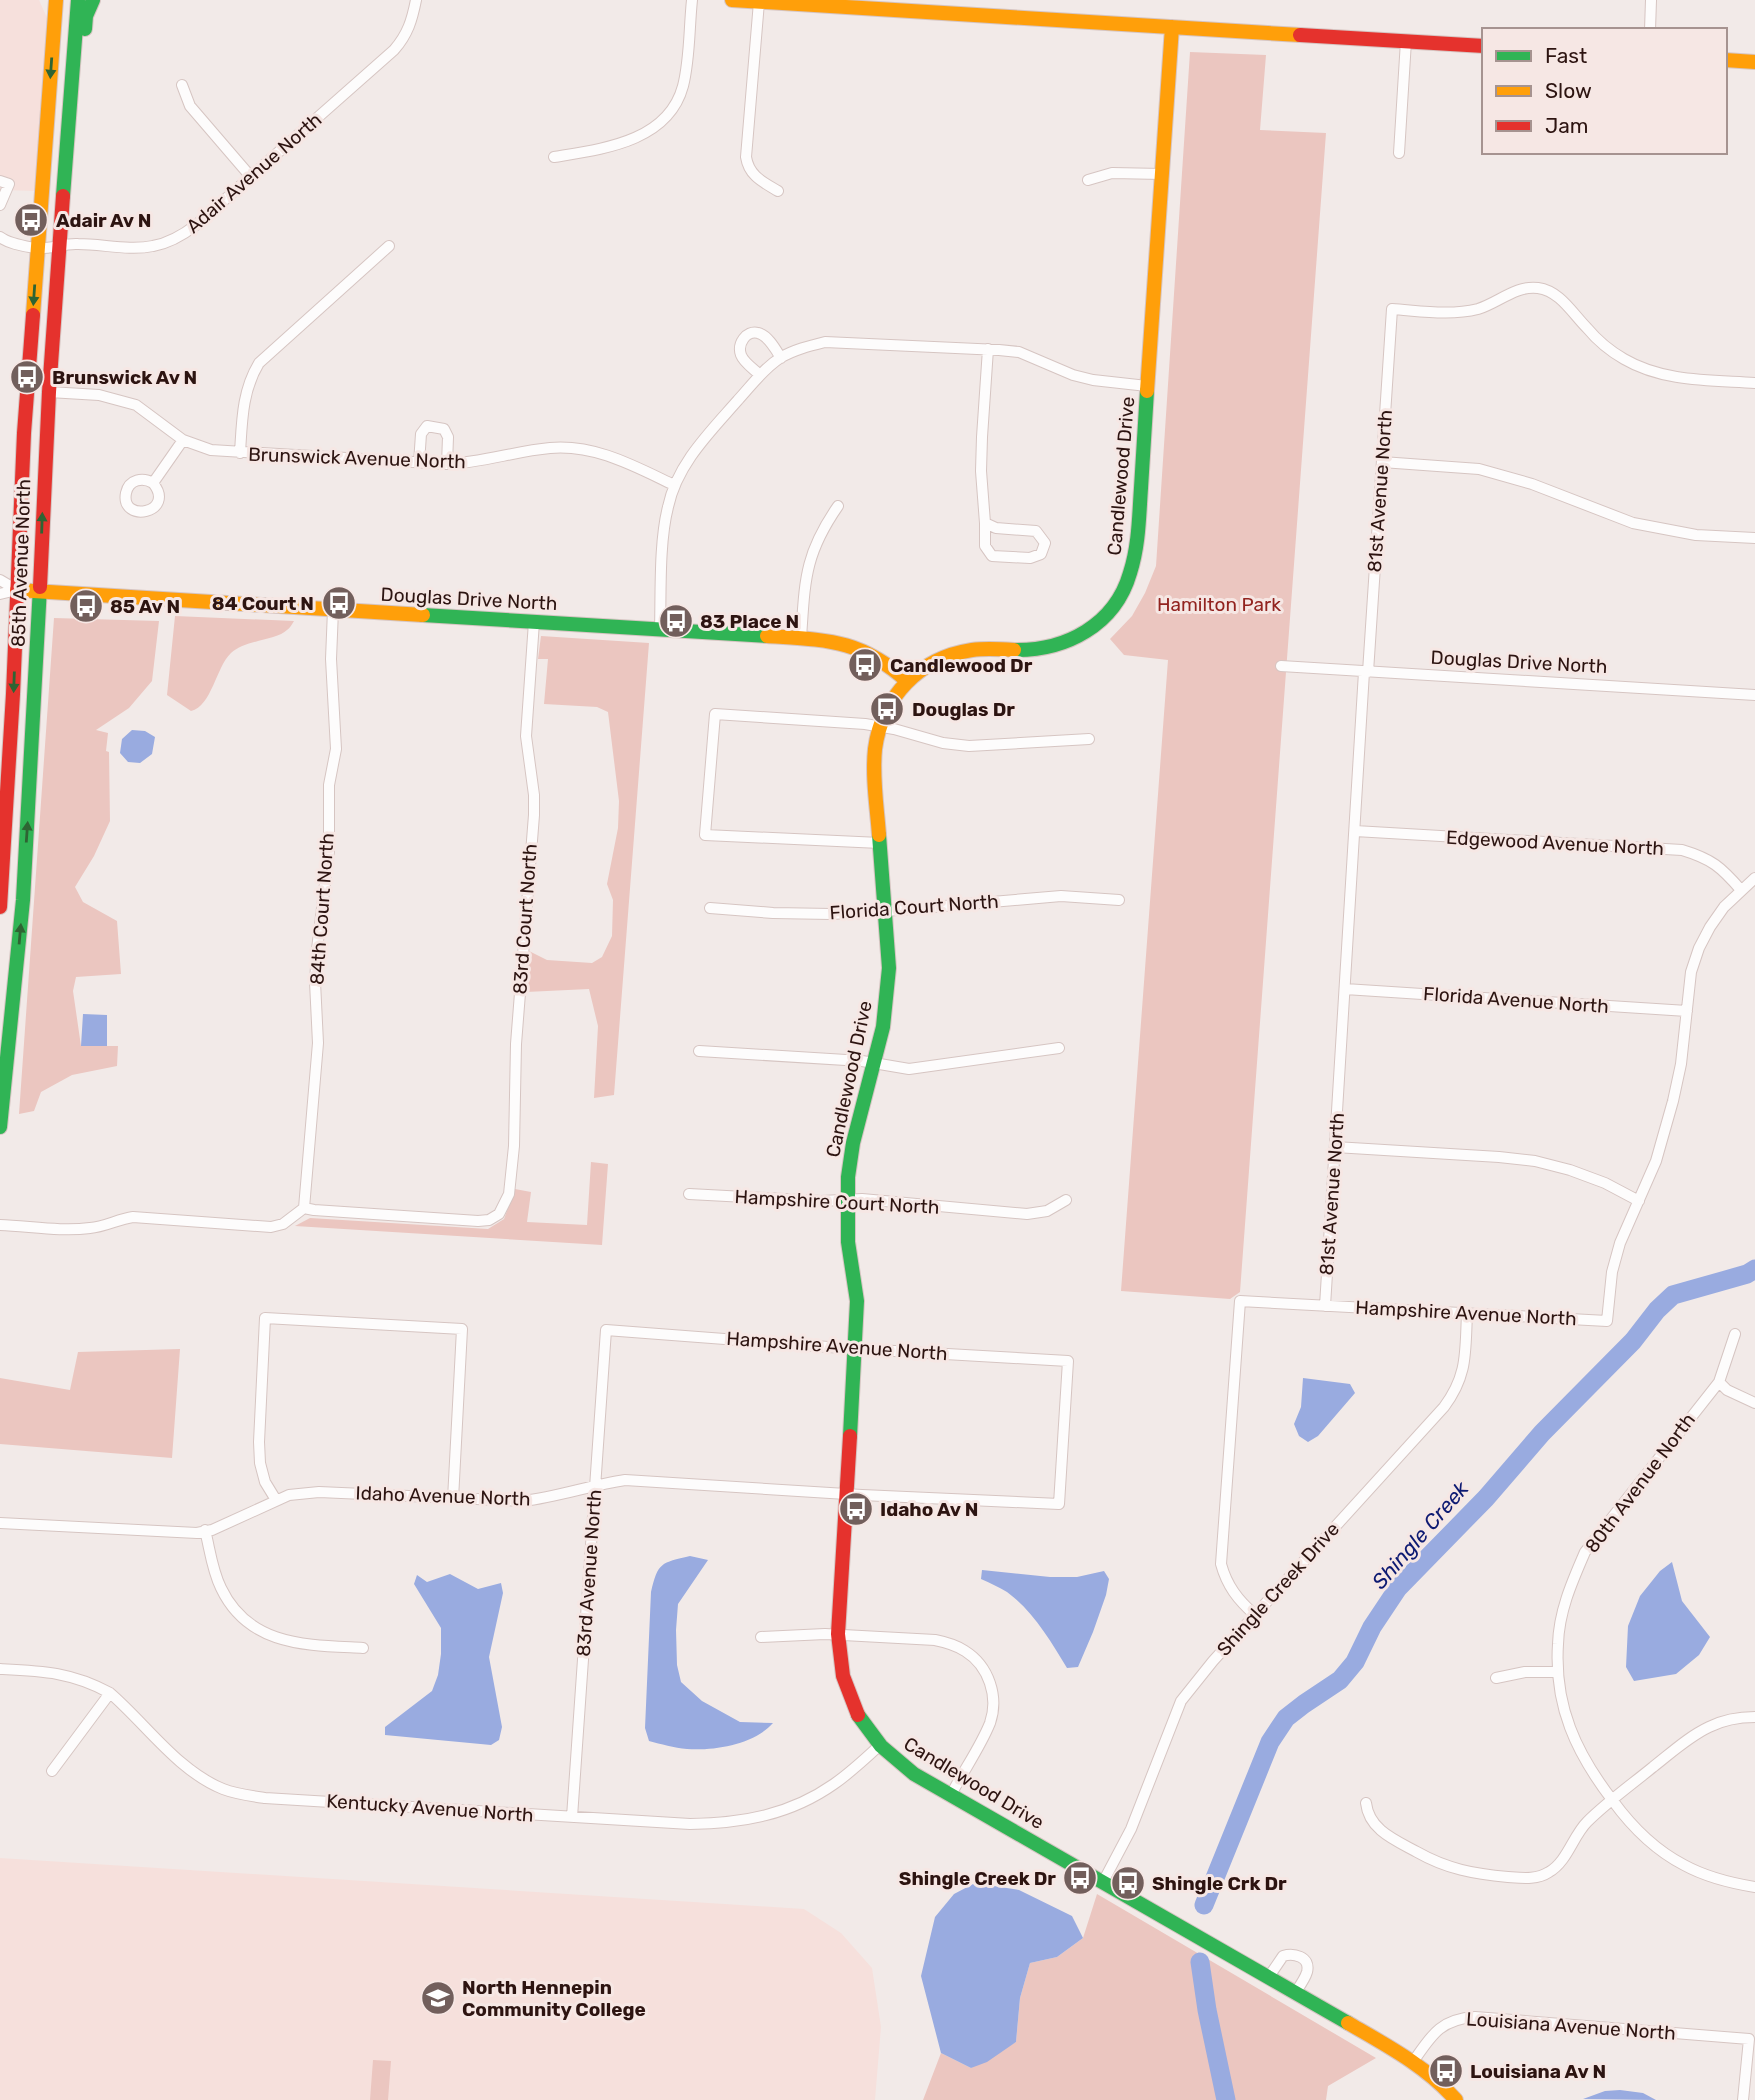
<svg xmlns="http://www.w3.org/2000/svg" width="1755" height="2100" font-family="Rubik,sans-serif">
<style>
.built{fill:#f6e0dc}
.green{fill:#ebc6c0}
.water{fill:#99abe0}
.lines{fill:none;stroke-linecap:round;stroke-linejoin:round}
.river{stroke:#99abe0;stroke-width:19}
.street-casing{stroke:#d6c5c2;stroke-width:12}
.fast-casing{stroke:#d6c5c2;stroke-width:16}
.slow-casing{stroke:#d6c5c2;stroke-width:16}
.jam-casing{stroke:#d6c5c2;stroke-width:16}
.street{stroke:#fdfcfc;stroke-width:10}
.fast{stroke:#30b455;stroke-width:14}
.slow{stroke:#ff9f0a;stroke-width:14}
.jam{stroke:#e5322d;stroke-width:14}
.oneway{fill:#2e6433}
.labels{text-anchor:middle;dominant-baseline:central;stroke-width:6;stroke-linejoin:round;paint-order:stroke}
.street-label{font-size:19px;fill:#2d1411;stroke:#f6e7e4}
.poi-label{font-size:19px;font-weight:bold;fill:#2d1411;stroke:#f6e7e4;text-anchor:start}
.park-label{font-size:19px;fill:#92231f;stroke:#f6e7e4}
.water-label{font-size:21px;font-style:italic;fill:#0d1a72;stroke:#f6e7e4}
</style>
<rect width="100%" height="100%" fill="#f2eae8"/>
<path class="built" d="M0,0H39L48,20L36,191L0,190Z
M0,1858L804,1909L841,1933L872,1968L881,2027L875,2100H0Z"/>
<path class="green" d="M1190,52L1266,55L1260,130L1326,133L1240,1292L1230,1299L1121,1291L1168,660L1124,655L1110,639L1132,616L1145,593L1156,566Z
M175,616L294,621C292,624 290,628 287,630C277,640 245,640 231,653C216,667 212,706 191,711L167,695Z
M54,618L159,621L152,681L129,708L96,730L108,733L106,751L109,752L110,821L94,856L75,887L83,902L117,921L121,974L76,977L73,991L81,1046H118L117,1066L72,1075L41,1092L34,1111L19,1114Z
M541,636L649,643L614,1095L594,1098L598,1026L589,989L526,992L529,951L547,960L592,963L602,957L612,936L613,900L607,884L618,828L619,801L608,712L597,707L544,704L548,659H538Z
M591,1162L608,1164L602,1245L295,1226L310,1218L488,1229L504,1219L515,1189L531,1192L527,1222L587,1225Z
M180,1349L172,1458L0,1444V1378L70,1390L78,1352Z
M1097,1894L1376,2058L1328,2086L1326,2100H923L941,2053L971,2068L1016,2042L1020,1998L1030,1963L1057,1957L1083,1938Z
M373,2060L391,2061L388,2100H370Z"/>
<path class="water" d="M132,730L145,731L155,737L152,754L140,763L128,762L120,753L122,739Z
M83,1014L107,1015V1046H81Z
M1303,1378L1350,1384L1355,1393L1318,1436L1308,1442L1299,1436L1294,1424L1301,1407Z
M690,1556L708,1560L678,1604L676,1630L677,1665L681,1682L702,1701L740,1722L773,1723C755,1744 714,1751 687,1749C674,1748 661,1744 649,1741L645,1728L651,1592C658,1562 661,1563 690,1556Z
M1672,1562L1682,1601L1710,1637L1699,1655L1676,1674L1634,1681L1626,1667L1628,1626L1640,1596L1660,1571Z
M982,1570L1050,1577H1077L1104,1571L1109,1579L1106,1595L1093,1632L1078,1667L1067,1668C1050,1640 1033,1611 1007,1592C999,1587 990,1583 981,1579Z
M450,1574L478,1589L501,1583L503,1593L489,1657L502,1727L499,1740L491,1745L385,1735V1727L432,1691L438,1675L441,1654V1628L414,1584L417,1575L427,1582Z
M975,1883L1019,1890L1072,1916L1083,1938L1057,1957L1030,1963L1020,1998L1016,2042L987,2062L971,2068L941,2053L921,1976L935,1917L954,1894Z
M1620,2090L1643,2093L1656,2100L1583,2099L1605,2091Z"/>
<g class="lines">
<path class="river" d="M1204,1905L1270,1742L1286,1718L1304,1704L1340,1680L1355,1662L1372,1627L1398,1588L1486,1498L1542,1433L1633,1341L1657,1310L1673,1295L1747,1274L1755,1269
M1200,1962L1207,2010L1226,2100"/>
<g class="street-casing">
<path id="street" d="M759,2L746,157C749,176 763,182 778,191
M1650,30L1651,0
M182,85L190,106L251,177
M1399,153L1406,41
M554,157C602,149 668,142 683,86C690,59 689,28 692,0
M1088,180L1112,173L1162,174
M0,181L9,184L0,205
M0,237C9,244 24,246 35,248C49,250 64,243 78,244C103,244 129,251 153,246C170,243 183,235 196,225L394,50C408,34 412,20 416,0
M760,375C754,369 744,363 741,355C737,344 746,330 758,333C768,335 776,350 781,358
M49,392L99,395L136,405L183,440L211,450L447,464C482,463 515,451 550,448C595,444 634,466 674,485
M240,453C242,421 242,391 259,363L389,246
M1382,462L1479,469L1532,484L1633,523L1696,535L1755,538
M419,463L421,434L427,426L444,429L448,437L447,464
M153,483C177,513 120,524 126,493C129,479 143,477 153,483L183,440
M985,523V546L992,556L1030,558L1041,554L1045,543L1036,531L996,528L985,523L981,471L982,437L988,349
M0,580L17,590
M0,594L17,590
M660,630C661,593 659,542 668,507C677,464 710,432 738,400C751,386 763,369 780,358C793,350 809,346 825,342L999,350L1019,352L1073,375L1093,380L1147,386
M801,638C805,581 804,555 838,506
M1281,666L1755,695
M1368,672L1392,309C1421,311 1450,316 1478,309C1498,303 1516,285 1538,288C1560,291 1572,313 1587,328C1597,340 1610,351 1624,359C1663,382 1711,380 1755,383
M1355,831L1682,850C1712,859 1721,867 1741,890
M880,843L705,835L715,714L865,724L894,729L943,743L969,746L1089,739
M710,908L773,913L831,914L886,911L1061,896L1119,900
M1345,989L1687,1011
M699,1051L862,1061L909,1069L1059,1048
M1335,1147L1499,1157L1535,1161L1570,1170L1605,1183L1639,1201
M689,1194L821,1201L862,1199L1027,1214L1047,1211L1066,1200
M304,1208L318,1043L315,982L317,949L329,851V785L336,749L331,659L333,610
M0,1225C29,1226 61,1232 90,1228C105,1227 118,1219 133,1217L271,1227L283,1224L304,1208L314,1210L478,1221L489,1220L499,1214L509,1194L514,1146L516,1044L534,815V795L526,736L534,622
M1325,1306L1364,672
M1735,1334L1719,1382L1585,1552C1572,1582 1559,1611 1558,1644C1554,1706 1576,1753 1613,1801C1632,1827 1655,1850 1684,1865C1706,1877 1730,1883 1755,1887
M1719,1382L1727,1390L1755,1403
M276,1500L265,1482L260,1463L259,1442L265,1318L462,1329L453,1499
M0,1523L197,1533L212,1530L289,1495L319,1492L523,1501C558,1497 591,1485 625,1480L862,1495L1059,1504L1068,1361L842,1348L606,1330L572,1817
M205,1530C210,1550 212,1570 221,1588C249,1647 308,1645 363,1648
M1255,1615C1238,1600 1227,1586 1221,1564L1240,1301L1607,1321L1612,1272L1620,1243L1656,1161L1673,1101L1681,1064L1691,972L1699,948L1710,927L1724,907L1755,878
M761,1637L825,1634L935,1640C945,1642 956,1645 965,1651C989,1666 999,1697 990,1723C980,1748 963,1771 951,1795
M0,1669C42,1671 72,1672 110,1693C146,1724 178,1771 223,1789C236,1794 251,1796 265,1798L690,1824C743,1823 790,1815 834,1784C850,1773 865,1759 879,1746
M1496,1678L1525,1672H1558
M52,1771L110,1693
M1366,1803C1369,1830 1395,1840 1417,1852C1447,1869 1474,1874 1508,1877C1522,1878 1537,1880 1549,1872C1567,1862 1573,1836 1587,1822C1607,1802 1631,1785 1653,1767C1671,1753 1688,1737 1709,1727C1723,1720 1739,1717 1755,1717
M1103,1882L1131,1829L1181,1701L1213,1661L1444,1407C1468,1375 1465,1352 1467,1314
M1268,1978L1283,1956C1293,1953 1311,1956 1307,1972C1305,1979 1299,1987 1295,1993
M1413,2062C1431,2036 1440,2019 1475,2017L1749,2039L1743,2100"/>
</g>
<g class="fast-casing">
<path id="fast" d="M85,29L86,16L93,0
M63,196L78,0
M423,615L767,636
M1014,650C1066,651 1115,625 1130,573C1139,545 1139,516 1141,488C1143,456 1145,423 1147,391
M0,1127L23,900L40,587
M850,1436L857,1301L848,1242V1177L853,1143L883,1027L889,968L879,835
M858,1715L881,1746L914,1774L1348,2023"/>
</g>
<g class="slow-casing">
<path id="slow" d="M732,0L1300,35
M1725,60L1755,62
M33,315L56,0
M1147,391L1172,27
M17,590L423,615
M767,636C827,640 860,639 907,681
M879,835C877,807 872,778 875,749C882,697 919,658 972,650C986,648 1000,649 1014,650
M1348,2023C1386,2045 1426,2066 1456,2100"/>
</g>
<g class="jam-casing">
<path id="jam" d="M1300,35L1484,46
M40,587L49,392L63,196
M0,907L13,694L24,433L33,315
M850,1436L838,1634L843,1676L858,1715"/>
</g>
<use href="#street" class="street"/>
<use href="#fast" class="fast"/>
<use href="#slow" class="slow"/>
<use href="#jam" class="jam"/>
</g>
<defs><path id="oneway-solid" d="M-6-.8H1V-3.2L6.5 0L1 3.2V.8H-6Z" transform="scale(1.75)"/></defs>
<g class="oneway">
<use href="#oneway-solid" transform="translate(51 68) rotate(94)"/>
<use href="#oneway-solid" transform="translate(34 295) rotate(94)"/>
<use href="#oneway-solid" transform="translate(42 523) rotate(-88)"/>
<use href="#oneway-solid" transform="translate(14 682) rotate(92)"/>
<use href="#oneway-solid" transform="translate(27 832) rotate(-86)"/>
<use href="#oneway-solid" transform="translate(20 934) rotate(-85)"/>
</g>
<defs>
<g id="bus-disc" transform="scale(1.75)"><circle r="9.5" fill="#725f5c" stroke="#f6e7e4"/><path d="M-5-6H5V4H4V6H2V4H-2V6H-4V4H-5ZM-3.5-4V0h7V-4ZM-3.5 1.2v1.5H-2V1.2ZM2 1.2v1.5H3.5V1.2Z" fill="#fff"/></g>
<g id="university-disc" transform="scale(1.75)"><circle r="9.5" fill="#725f5c" stroke="#f6e7e4"/><path d="M0-5L7-2L0 1L-7-2ZM-4 1L0 2.5L4 1V4Q0 6-4 4Z" fill="#fff"/></g>
</defs>
<g fill-rule="evenodd">
<use href="#bus-disc" x="31" y="220"/>
<use href="#bus-disc" x="27" y="377"/>
<use href="#bus-disc" x="339" y="603"/>
<use href="#bus-disc" x="86" y="606"/>
<use href="#bus-disc" x="676" y="621"/>
<use href="#bus-disc" x="865" y="665"/>
<use href="#bus-disc" x="887" y="709"/>
<use href="#bus-disc" x="856" y="1509"/>
<use href="#bus-disc" x="1080" y="1878"/>
<use href="#bus-disc" x="1128" y="1883"/>
<use href="#university-disc" x="438" y="1998"/>
<use href="#bus-disc" x="1446" y="2071"/>
</g>
<g class="labels">
<g class="street-label">
<text transform="translate(254 173) rotate(-41)">Adair Avenue North</text>
<text transform="translate(357 458) rotate(2)">Brunswick Avenue North</text>
<text transform="translate(1121 476) rotate(-85)">Candlewood Drive</text>
<text transform="translate(1380 491) rotate(-86)">81st Avenue North</text>
<text transform="translate(21 563) rotate(-88)">85th Avenue North</text>
<text transform="translate(469 599) rotate(3)">Douglas Drive North</text>
<text transform="translate(1519 662) rotate(3)">Douglas Drive North</text>
<text transform="translate(1555 843) rotate(3)">Edgewood Avenue North</text>
<text transform="translate(914 907) rotate(-4)">Florida Court North</text>
<text transform="translate(322 909) rotate(-86)">84th Court North</text>
<text transform="translate(525 919) rotate(-86)">83rd Court North</text>
<text transform="translate(1516 1000) rotate(4)">Florida Avenue North</text>
<text transform="translate(849 1079) rotate(-78)">Candlewood Drive</text>
<text transform="translate(1332 1194) rotate(-86)">81st Avenue North</text>
<text transform="translate(837 1202) rotate(3)">Hampshire Court North</text>
<text transform="translate(1466 1313) rotate(3)">Hampshire Avenue North</text>
<text transform="translate(837 1346) rotate(4)">Hampshire Avenue North</text>
<text transform="translate(1640 1483) rotate(-53)">80th Avenue North</text>
<text transform="translate(443 1496) rotate(2)">Idaho Avenue North</text>
<text transform="translate(589 1573) rotate(-86)">83rd Avenue North</text>
<text transform="translate(1278 1589) rotate(-48)">Shingle Creek Drive</text>
<text transform="translate(974 1783) rotate(31)">Candlewood Drive</text>
<text transform="translate(430 1808) rotate(4)">Kentucky Avenue North</text>
<text transform="translate(1571 2026) rotate(4)">Louisiana Avenue North</text>
</g>
<g class="poi-label">
<text x="56" y="220">Adair Av N</text>
<text x="52" y="377">Brunswick Av N</text>
<text x="314" y="603" text-anchor="end">84 Court N</text>
<text x="110" y="606">85 Av N</text>
<text x="700" y="621">83 Place N</text>
<text x="890" y="665">Candlewood Dr</text>
<text x="912" y="709">Douglas Dr</text>
<text x="880" y="1509">Idaho Av N</text>
<text x="1056" y="1878" text-anchor="end">Shingle Creek Dr</text>
<text x="1152" y="1883">Shingle Crk Dr</text>
<text x="462" y="1987">North Hennepin<tspan x="462" dy="22">Community College</tspan></text>
<text x="1470" y="2071">Louisiana Av N</text>
</g>
<g class="park-label">
<text x="1219" y="604">Hamilton Park</text>
</g>
<g class="water-label">
<text transform="translate(1420 1535) rotate(-49)">Shingle Creek</text>
</g>
</g>
<rect x="1482" y="28" width="245" height="126" fill="#f6e7e4" stroke="#a69390" stroke-width="2"/>
<rect x="1496" y="51" width="35" height="10" fill="#30b455" stroke="#a69390" stroke-width="2"/>
<text x="1545" y="63" font-size="21" fill="#2d1411">Fast</text>
<rect x="1496" y="86" width="35" height="10" fill="#ff9f0a" stroke="#a69390" stroke-width="2"/>
<text x="1545" y="98" font-size="21" fill="#2d1411">Slow</text>
<rect x="1496" y="121" width="35" height="10" fill="#e5322d" stroke="#a69390" stroke-width="2"/>
<text x="1545" y="133" font-size="21" fill="#2d1411">Jam</text>
</svg>
